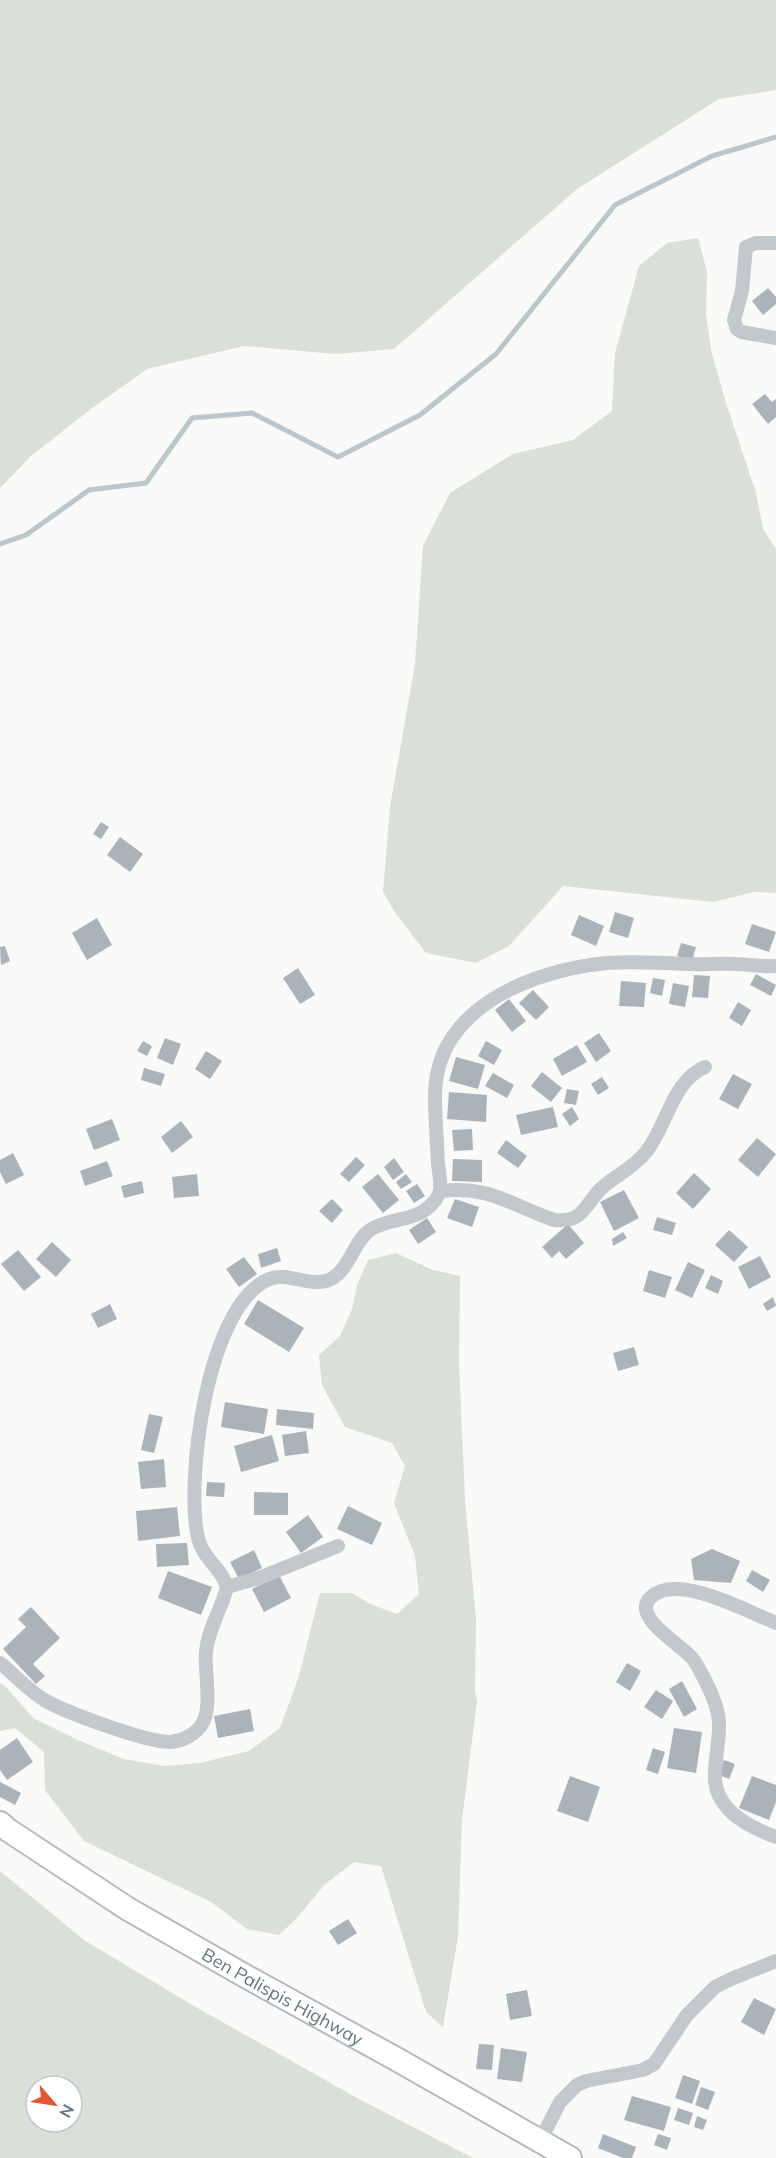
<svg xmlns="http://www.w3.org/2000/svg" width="776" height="2158" font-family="Mulish,sans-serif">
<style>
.green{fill:#dadfd7;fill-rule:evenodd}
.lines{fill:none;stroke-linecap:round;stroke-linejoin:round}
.stream{stroke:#bbc7cb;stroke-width:5}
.building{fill:#aab3b9}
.primary-casing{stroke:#b5babe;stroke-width:26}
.street{stroke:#c3c8cc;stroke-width:14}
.primary{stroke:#fff;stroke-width:22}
.labels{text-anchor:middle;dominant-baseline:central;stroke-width:6;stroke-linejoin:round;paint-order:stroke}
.street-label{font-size:18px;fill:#657683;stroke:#fff}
</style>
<rect width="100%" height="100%" fill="#fafaf8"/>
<path class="green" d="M0,0H776V90L719,99L577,189L394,349L336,354L244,346L147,369L91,409L31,456L0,488Z
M698,238L707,272L706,314L711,350L726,403L756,493L763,529L776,549V893L754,892L713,902L563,886L509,946L476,963L426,953L394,911L383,892L390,807L415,664L423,546L450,493L513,454L573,440L612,411L615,353L639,266L667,243Z
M396,1253L433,1270L460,1276L459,1362L465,1501L476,1618L475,1692L477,1701L462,1820L458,1936L443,2027L426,2012L381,1866L354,1862L324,1885L296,1919L279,1935L247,1929L211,1902L84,1841L45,1790L44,1752L15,1728L0,1731V1683L5,1686L33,1718L78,1740L124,1759L164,1766L200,1763L249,1751L280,1728L298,1679L320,1593H352L370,1604L397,1614L419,1594L415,1556L394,1503L405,1466L392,1443L345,1427L322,1385L319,1355L340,1336L352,1309L357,1285L368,1260Z
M0,1871L84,1940L194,2006L359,2099L473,2158H0ZM36,2086H72V2122H36Z"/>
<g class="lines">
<path class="stream" d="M0,544L26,535L89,490L146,483L192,418L252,413L338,457L420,415L496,354L615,205L712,156L776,137"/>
</g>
<path class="building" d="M768,288L776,297V304L763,315L752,301Z
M765,394L772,402L776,399V417L768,424L752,404Z
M101,822L109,827L101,839L93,834Z
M120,837L143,854L130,872L107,855Z
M615,912L634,918L628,938L609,932Z
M579,915L604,926L596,946L571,935Z
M97,918L112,945L87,960L72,933Z
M752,924L776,932L769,952L745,944Z
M681,943L696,947L692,961L677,956Z
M5,946L10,961L1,965L0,947Z
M298,968L315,995L300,1004L283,978Z
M756,974L776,985L771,996L750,985Z
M694,975L710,976L708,998L692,997Z
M653,978L665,980L662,996L650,993Z
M621,981L646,983L644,1007L619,1006Z
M673,983L689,986L685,1007L669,1004Z
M533,990L549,1007L536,1020L519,1003Z
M509,999L526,1021L512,1032L495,1010Z
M738,1002L751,1010L742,1026L729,1018Z
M599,1033L611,1051L596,1062L584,1043Z
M165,1038L181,1044L173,1065L157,1058Z
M143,1041L152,1046L147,1056L137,1051Z
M486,1041L502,1050L494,1065L478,1056Z
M577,1045L587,1062L562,1076L553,1059Z
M206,1051L222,1061L210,1079L195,1069Z
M456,1057L485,1065L478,1089L449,1081Z
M144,1068L165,1074L161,1086L141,1080Z
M542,1072L562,1088L551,1102L531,1086Z
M493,1073L514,1085L507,1098L485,1086Z
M733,1074L752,1084L738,1109L719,1099Z
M602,1077L609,1088L598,1095L591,1084Z
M567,1089L579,1091L576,1105L564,1103Z
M449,1092L487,1095L486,1122L447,1119Z
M553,1107L558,1127L521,1135L516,1115Z
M572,1107L579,1119L570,1126L562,1114Z
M112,1119L120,1140L94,1150L86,1129Z
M181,1121L193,1137L172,1153L161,1137Z
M472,1129L473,1150L454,1151L452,1130Z
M757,1138L776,1154L758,1177L738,1160Z
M506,1140L527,1156L518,1168L497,1153Z
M13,1153L24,1175L6,1184L0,1172V1160Z
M356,1157L365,1165L349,1182L340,1174Z
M394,1158L404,1172L393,1180L384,1167Z
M453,1159L482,1160V1182L452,1181Z
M107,1161L113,1176L85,1186L80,1171Z
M694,1173L711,1189L693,1209L676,1193Z
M197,1174L199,1196L174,1198L172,1177Z
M378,1174L399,1200L383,1213L362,1187Z
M406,1174L412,1182L401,1189L396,1182Z
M142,1181L144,1193L124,1198L121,1186Z
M417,1184L425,1196L414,1203L406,1191Z
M624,1190L639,1218L614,1231L600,1202Z
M332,1199L343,1210L332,1223L319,1211Z
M455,1199L479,1207L472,1227L447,1218Z
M657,1217L676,1223L672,1235L653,1230Z
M427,1218L436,1232L418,1244L409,1230Z
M568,1224L584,1243L566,1259L559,1251L552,1258L542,1247Z
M729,1230L748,1247L734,1262L715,1245Z
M623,1232L627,1238L613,1246L612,1239Z
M52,1242L71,1260L56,1277L36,1259Z
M277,1248L281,1261L261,1268L258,1254Z
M18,1250L41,1277L24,1291L1,1264Z
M760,1256L771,1277L749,1289L738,1267Z
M244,1257L257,1274L239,1287L226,1269Z
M688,1262L705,1270L692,1298L675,1290Z
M649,1270L672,1277L665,1298L643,1291Z
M711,1275L723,1281L718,1294L705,1288Z
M773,1297L776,1306L767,1311L763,1304Z
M258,1300L304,1328L289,1352L244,1324Z
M110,1304L117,1319L98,1328L91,1314Z
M634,1347L639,1365L618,1371L613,1353Z
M225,1402L268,1409L264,1434L221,1427Z
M277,1409L314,1413L313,1429L276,1425Z
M149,1414L163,1417L154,1453L141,1450Z
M306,1431L309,1453L285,1456L282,1435Z
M272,1435L279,1461L241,1472L234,1446Z
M164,1459L166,1487L141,1489L138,1462Z
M207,1482L225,1483L224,1497L206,1496Z
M254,1492L288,1493V1515H254Z
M348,1506L382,1523L372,1545L337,1529Z
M177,1507L180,1536L138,1541L136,1511Z
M308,1515L323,1537L301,1553L286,1532Z
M187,1543L189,1565L157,1567L156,1544Z
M712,1549L740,1561L731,1583L694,1580L691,1559Z
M254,1550L262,1568L239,1579L230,1562Z
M752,1570L770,1580L763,1592L746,1581Z
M168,1571L212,1587L201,1615L158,1598Z
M279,1575L291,1598L264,1612L252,1589Z
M31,1607L60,1638L33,1664L45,1676L36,1684L3,1649L26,1627L18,1619Z
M627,1663L641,1671L630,1691L616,1682Z
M682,1681L697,1709L684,1717L669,1689Z
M656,1690L673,1701L662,1719L644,1707Z
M250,1709L254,1731L218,1738L214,1716Z
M674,1728L702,1732L696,1773L667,1768Z
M17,1738L33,1762L7,1780L0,1770V1750Z
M653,1748L665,1752L658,1774L646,1770Z
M724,1760L735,1764L729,1779L719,1775Z
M570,1776L600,1787L588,1822L557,1811Z
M752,1776L776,1785V1802L769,1820L739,1808Z
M0,1782L21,1793L15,1805L0,1797Z
M348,1919L357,1933L338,1945L329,1931Z
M527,1990L532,2016L510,2020L506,1994Z
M754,1998L776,2009L764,2035L741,2022Z
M479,2044L494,2045L492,2070L476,2069Z
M501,2048L527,2052L522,2082L497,2079Z
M683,2075L700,2081L692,2104L675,2098Z
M701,2087L715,2092L708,2110L695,2105Z
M632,2096L671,2107L664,2131L624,2120Z
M678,2108L693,2113L689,2125L674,2120Z
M697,2116L707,2120L703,2130L694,2127Z
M603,2134L636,2147L632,2158H623L598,2148Z
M658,2134L671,2138L667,2150L654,2145Z"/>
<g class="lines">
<g class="primary-casing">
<g id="primary">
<path id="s1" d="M0,1823L8,1830L128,1909L247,1977L398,2060L570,2158"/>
</g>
</g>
<path class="street" d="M776,243H756L746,247L742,291L734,320L737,329L741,332L776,338
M440,1191C490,1185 510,1205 554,1220C581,1222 582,1211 597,1193C609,1178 631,1171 646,1152C667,1126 672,1081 705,1067
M227,1587L259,1578L338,1546
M776,1623C748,1612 677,1572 651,1597C630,1617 682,1645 692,1658C698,1665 702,1675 706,1682C712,1694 718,1708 719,1721C720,1741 714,1761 715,1781C718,1811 751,1828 776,1837
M0,1663C15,1675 29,1691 46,1701C68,1713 148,1743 171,1742C183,1741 196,1734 202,1724C213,1706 204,1672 206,1652C208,1628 222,1609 227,1587C223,1570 203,1559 198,1538C185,1480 207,1305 269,1279C289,1271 311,1289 331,1279C350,1269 353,1242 370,1230C389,1217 416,1222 432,1204C436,1200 439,1195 440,1190C441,1182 439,1172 438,1164C437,1141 435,1118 435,1095C436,1007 533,970 607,963C633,961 660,963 686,964C702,965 718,963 734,964C748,964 762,967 776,966
M540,2141L560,2102L577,2085L586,2081L643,2070L654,2064L687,2015L715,1987L731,1979L776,1961"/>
<use href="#primary" class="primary"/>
</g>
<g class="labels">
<g class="street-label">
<text stroke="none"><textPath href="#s1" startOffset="332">Ben Palispis Highway</textPath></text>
</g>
</g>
<g transform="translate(54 2104) rotate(119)"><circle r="28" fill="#ffffff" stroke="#c1c8cd" stroke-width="1.5"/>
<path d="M0-4.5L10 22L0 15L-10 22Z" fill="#e4572e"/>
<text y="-9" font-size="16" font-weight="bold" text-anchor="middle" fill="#657683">N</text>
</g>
</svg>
